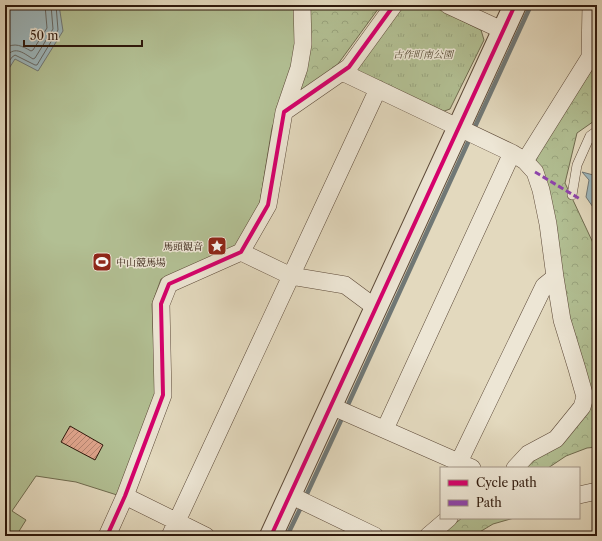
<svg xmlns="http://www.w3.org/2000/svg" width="602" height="541" font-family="'Libre Caslon Text','Noto Serif JP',serif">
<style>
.forest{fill:url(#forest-crowns);stroke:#706c50}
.park{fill:url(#park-tufts);stroke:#706c50}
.pitch{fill:#b2bf93;stroke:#706c50}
.water{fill:#9cb7bd;stroke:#707876}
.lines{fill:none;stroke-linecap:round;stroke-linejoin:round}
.shore{stroke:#666864;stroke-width:1}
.stream{stroke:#707876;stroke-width:4.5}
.building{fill:url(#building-hatch);stroke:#2f190c}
.service-casing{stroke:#5c4938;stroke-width:10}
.minor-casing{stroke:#5c4938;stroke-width:18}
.tertiary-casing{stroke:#5c4938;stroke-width:24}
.service{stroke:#ede6d5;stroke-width:9}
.minor{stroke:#ede6d5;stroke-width:17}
.tertiary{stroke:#ede6d5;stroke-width:22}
.quiet{stroke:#8e44ad;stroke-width:3;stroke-dasharray:6 3;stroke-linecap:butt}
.cycleway-casing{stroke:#ede6d5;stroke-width:6}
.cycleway{stroke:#d6006c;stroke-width:4}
.labels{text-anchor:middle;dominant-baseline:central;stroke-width:3;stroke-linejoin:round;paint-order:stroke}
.park-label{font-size:10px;font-style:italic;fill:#564b34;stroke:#ede6d5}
.poi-label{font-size:10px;fill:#2f190c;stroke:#ede6d5;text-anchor:end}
</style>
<defs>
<pattern id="forest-crowns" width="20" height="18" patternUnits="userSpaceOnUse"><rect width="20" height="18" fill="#b2bf93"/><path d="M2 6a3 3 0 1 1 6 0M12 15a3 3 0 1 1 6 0" fill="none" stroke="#99a47e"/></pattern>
<pattern id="park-tufts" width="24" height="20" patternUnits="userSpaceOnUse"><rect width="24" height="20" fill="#b2bf93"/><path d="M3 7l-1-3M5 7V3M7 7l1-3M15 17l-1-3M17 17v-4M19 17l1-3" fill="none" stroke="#99a47e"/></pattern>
<pattern id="building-hatch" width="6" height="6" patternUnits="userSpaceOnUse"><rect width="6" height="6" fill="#dea48c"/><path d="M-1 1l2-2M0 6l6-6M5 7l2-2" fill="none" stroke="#b48571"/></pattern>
</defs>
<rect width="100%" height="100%" fill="#e3d9be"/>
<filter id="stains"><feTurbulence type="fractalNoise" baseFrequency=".005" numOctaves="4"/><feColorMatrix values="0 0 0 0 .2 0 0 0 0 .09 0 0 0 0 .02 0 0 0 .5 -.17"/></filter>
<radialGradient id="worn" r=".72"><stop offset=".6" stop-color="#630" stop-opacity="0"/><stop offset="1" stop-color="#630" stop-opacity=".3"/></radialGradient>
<path class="forest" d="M309,5H381L338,64L296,98Z
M597,62V119L577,133L565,183L594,245L597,247V447L587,448L566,456L548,468H526L586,412L568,319L556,225L535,157Z
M462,518H514L493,524L473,536H439Z"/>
<path class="park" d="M400,5H430L481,30L484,40L450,109L439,113L352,72Z"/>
<path class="pitch" d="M5,5H296L298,45L281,105L272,128L259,208L238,246L161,279L152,304L156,395L117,495L76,482L36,476L12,511L26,520L16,536H5Z"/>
<path class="water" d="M5,5H59L63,31L38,71L15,59L8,70L5,66Z
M582,172L597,176V213L586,197L589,180Z"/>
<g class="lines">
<path class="shore" d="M5,48C15,42 22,46 31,51L33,50L47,28L45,5
M5,58C14,45 22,52 33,59L35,58L53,29L51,5
M5,65C10,63 10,57 15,55L35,65H37L58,30L56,5"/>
<path class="stream" d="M473,131L531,5
M346,409L470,138
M305,498L343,416
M287,536L302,505"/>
</g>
<path class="building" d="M70,426L103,445L95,460L61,442Z"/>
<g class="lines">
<g class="service-casing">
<path id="service" d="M572,195L577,165L590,136L597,131"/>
</g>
<g class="minor-casing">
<path id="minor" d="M448,5L504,31
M342,72L512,153L525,161L590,57L591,5
M284,112L299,68L303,44L302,5
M241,252L291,276L345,285L376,308
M331,406L472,468
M385,429L512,153
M459,462L544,286L555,277
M515,468L528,454L556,439L582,407L585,397L577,369L562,320L555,277L548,224L541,190L535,172L525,161
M290,495L375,536
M579,495L597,491
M125,496L206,536
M107,536L125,496L163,395L161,304L169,284L241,252L268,205L284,112L349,67L394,5
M170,536L378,89
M428,536L449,518"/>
</g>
<g class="tertiary-casing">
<path id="tertiary" d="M271,536L515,5"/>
</g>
<use href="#service" class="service"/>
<use href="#minor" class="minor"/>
<use href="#tertiary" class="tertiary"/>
<path class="quiet" d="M535,172L580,199"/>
<g class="cycleway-casing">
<path id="cycleway" d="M107,536L125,496L163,395L161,304L169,284L241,252L268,205L284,112L349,67L394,5
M271,536L515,5"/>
</g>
<use href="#cycleway" class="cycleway"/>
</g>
<defs>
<g id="sight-square" transform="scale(1)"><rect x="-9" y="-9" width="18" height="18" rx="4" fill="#8f2418" stroke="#ede6d5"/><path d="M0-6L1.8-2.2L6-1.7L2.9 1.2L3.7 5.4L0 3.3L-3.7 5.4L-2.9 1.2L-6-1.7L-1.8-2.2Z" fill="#fff"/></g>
<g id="stadium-square" transform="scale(1)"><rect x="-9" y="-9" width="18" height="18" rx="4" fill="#8f2418" stroke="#ede6d5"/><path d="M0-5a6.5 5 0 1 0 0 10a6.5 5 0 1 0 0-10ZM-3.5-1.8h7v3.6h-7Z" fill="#fff"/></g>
</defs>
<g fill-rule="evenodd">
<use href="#sight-square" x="217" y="246"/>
<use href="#stadium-square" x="102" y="262"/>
</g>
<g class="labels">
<g class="park-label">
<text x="423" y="54">古作町南公園</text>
</g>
<g class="poi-label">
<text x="203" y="246">馬頭観音</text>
<text x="116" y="262" text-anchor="start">中山競馬場</text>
</g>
</g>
<rect width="602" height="541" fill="none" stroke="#e3d9be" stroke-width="20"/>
<rect x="6" y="6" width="590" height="529" fill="none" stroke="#2f190c" stroke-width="2"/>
<rect x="10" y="10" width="582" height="521" fill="none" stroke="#2f190c"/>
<rect x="440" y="467" width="140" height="52" fill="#ede6d5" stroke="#a19485"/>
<rect x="448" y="480" width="20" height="6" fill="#d6006c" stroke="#a19485"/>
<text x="476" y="487" font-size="12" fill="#2f190c">Cycle path</text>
<rect x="448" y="500" width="20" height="6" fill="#8e44ad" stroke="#a19485"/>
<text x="476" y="507" font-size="12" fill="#2f190c">Path</text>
<path d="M24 40v6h118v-6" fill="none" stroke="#2f190c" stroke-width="2"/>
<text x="30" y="40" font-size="12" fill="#2f190c" stroke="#ede6d5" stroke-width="3" paint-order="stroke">50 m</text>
<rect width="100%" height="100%" filter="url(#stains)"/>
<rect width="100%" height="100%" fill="url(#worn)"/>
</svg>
